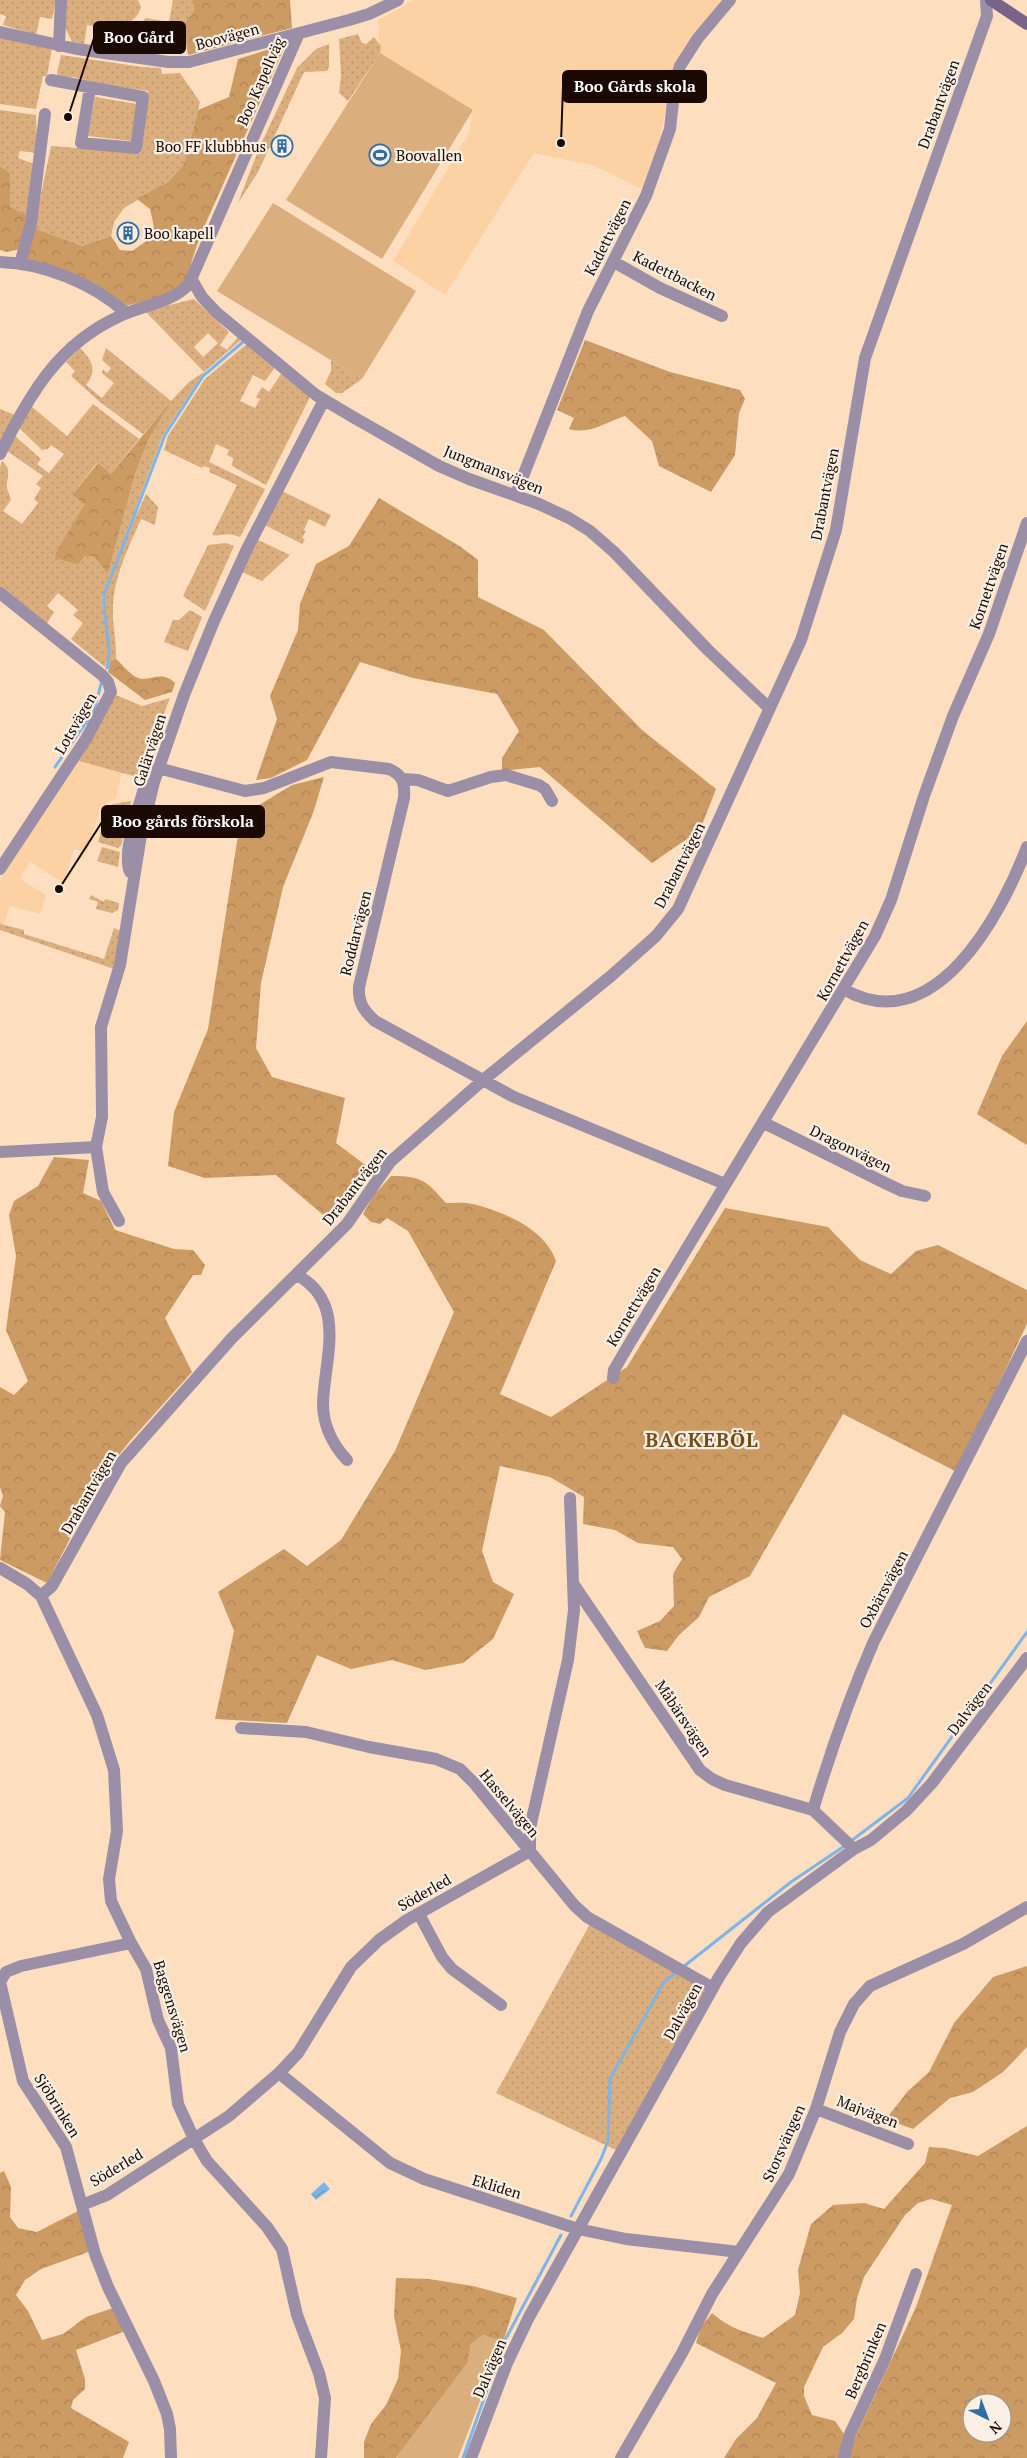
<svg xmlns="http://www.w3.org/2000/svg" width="1027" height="2458" font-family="'PT Serif',serif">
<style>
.built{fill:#fcd1a3}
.grass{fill:url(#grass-dots);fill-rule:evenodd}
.forest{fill:url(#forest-crowns);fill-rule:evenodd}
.park{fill:#dbae7e}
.water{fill:url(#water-waves)}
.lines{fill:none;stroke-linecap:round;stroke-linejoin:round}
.stream{stroke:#7fb4e8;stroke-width:3}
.street{stroke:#9b8ea7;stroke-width:12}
.secondary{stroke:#776488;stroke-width:12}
.labels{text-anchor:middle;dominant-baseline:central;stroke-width:4.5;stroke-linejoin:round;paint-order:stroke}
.street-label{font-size:15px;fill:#190900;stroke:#faf0e6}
.poi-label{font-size:15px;fill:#190900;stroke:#faf0e6;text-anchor:start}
.district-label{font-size:20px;font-weight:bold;letter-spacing:1px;fill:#754b16;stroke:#faf0e6}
.leader{fill:none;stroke:#190900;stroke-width:2}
.callout-dot{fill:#190900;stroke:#faf0e6;stroke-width:2}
.callout{fill:#190900;stroke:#190900;stroke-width:2}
.callout-label{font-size:16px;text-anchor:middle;font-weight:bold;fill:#fff}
</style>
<defs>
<pattern id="grass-dots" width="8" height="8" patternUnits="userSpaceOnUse" patternTransform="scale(1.25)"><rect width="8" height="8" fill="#dbae7e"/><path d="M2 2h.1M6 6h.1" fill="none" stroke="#bb946b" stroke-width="1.8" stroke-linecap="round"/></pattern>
<pattern id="forest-crowns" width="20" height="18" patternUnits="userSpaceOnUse" patternTransform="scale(1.25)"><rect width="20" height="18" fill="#cc9a63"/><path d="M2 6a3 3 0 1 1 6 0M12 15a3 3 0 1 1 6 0" fill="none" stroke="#af8354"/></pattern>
<pattern id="water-waves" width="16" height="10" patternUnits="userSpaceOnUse" patternTransform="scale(1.25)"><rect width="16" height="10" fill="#7fb4e8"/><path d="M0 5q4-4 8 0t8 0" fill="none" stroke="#6d99c5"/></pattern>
</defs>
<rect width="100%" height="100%" fill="#fddfc0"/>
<path class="built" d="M414,0H724L672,82L656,154L641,189L595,166L534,153L445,295L393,261L469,133L473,110L380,53L378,20Z
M79,761L122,772L115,799L107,802L99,810L87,852L74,849L64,883L30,862L20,879L46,895L40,914L10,906L4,924L8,927L0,924V880Z"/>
<path class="grass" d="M0,0H56L52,19L40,17L36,35L3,25L6,16L0,14Z
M66,0H138L141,7C135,30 105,28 87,25L84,44L72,42L65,27Z
M173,0H193L194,12L183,24L173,31L162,48L137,44V42L125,39L122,47L115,44L119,33L138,25L146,18L169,22Z
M358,34L362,43L366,44L374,37L381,46L380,53L348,101L339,93L341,75L339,39Z
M0,37L52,48L47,76H43L36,109L0,104Z
M329,44V67L327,71L304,72L258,172L238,203L260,146L297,68L316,49Z
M61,55L142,67L161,68L162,74L180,73L200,102L184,164L168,182L124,208L114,222L111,236L82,246L34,228L51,146L141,153L148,91L101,84L74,77H59L57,73Z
M95,97L137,104L131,141L88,136Z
M0,110L36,115L37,153L20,151L18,158L37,165L30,217L10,208V173L0,166Z
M194,299L229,332L220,345L227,350L238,337L241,340L204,372L163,435L102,597C102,618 113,646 105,667L71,639L83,623L73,615L78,610L58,593L47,606L54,612L46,625L0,587V467L2,461C13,471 6,476 7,488C8,492 10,496 11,500L3,511L22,524L38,503L34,499L41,488L36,484L43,476L7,451L15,436L41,459L37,464L49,473L64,454L51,445L48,449L42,450L19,428L31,406L67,436L93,404L139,439L111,474L97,463L72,495L86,504L56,552L58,559L78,565L85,556H93L108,572L135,474L148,441L169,404L143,434L100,402L71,376L75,371L66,362L80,348C92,360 98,370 86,385L102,398L114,383L102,373L103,369L107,373L111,368L102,360L106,348L171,401L189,382L204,372L145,311ZM208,333L218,343L203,357L194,347Z
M248,343L276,366L265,381L253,375L240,401L255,408L260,399L256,397L262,387L269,392L283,371L310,395L309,399L266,485L232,466L233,458L227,455L229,450L216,444L209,462L265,489L240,537C224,531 223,537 212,535L237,485L209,472L210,468L204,466L202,468L164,450L168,436L205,379Z
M331,360L362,379L342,393H336L325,384L331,371Z
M0,409L15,415L0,444Z
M282,491L331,515L325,527L309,519L304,530L306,531L302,538L305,539L302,544L265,525Z
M146,494L158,507L155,525L141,519C128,549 114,576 113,608C112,625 117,642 116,659L110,661C110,644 105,628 104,611C103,582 134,522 146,494Z
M258,540L290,555L262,581L242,572Z
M226,543L234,546L205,611L183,596L208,545Z
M190,610L202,617L188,651L164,642L173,620H179Z
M116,695L142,706L170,698L159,726L151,733L137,777L79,761Z
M131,801L121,846L118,848L98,842L108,807L113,804Z
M102,847L120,852L118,867L97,861Z
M91,895L104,902L105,899L119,903L118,910L112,913L96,909L98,902L89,899Z
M0,924L24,930V934L104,959L114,928L121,931L114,969L0,930Z
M590,1924L708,1991L618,2151L496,2093Z"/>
<path class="forest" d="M193,0H290L292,28L188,55L183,24L194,12Z
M286,44L200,236L185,282L161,297L125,306L26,261L34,228L82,246L111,236L120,250L132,251L145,242L154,227L150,209L137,199L168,182L184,164L198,110L229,97L238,59Z
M0,166L10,173V207L30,217L20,249L7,252L0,250Z
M585,340L670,372L740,390L745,399L739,413L735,455L711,492L659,466L652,441L625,416C606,422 590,435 569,429L574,418L557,410Z
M171,401L148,441L135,474L108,573L93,556H85L78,565L58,559L55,561L56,552L85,504L72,495L98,463L111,474Z
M379,498L461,547L478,560V597L544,630L642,730L716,789L700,830L652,863L540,767L502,771V758L519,731L497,694L413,678L360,662L307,760L271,778L256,780L277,719L270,696L298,630L300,604L316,564L349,546Z
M116,659C122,664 128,672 134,676C148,685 159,668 175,683L172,692L145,700L108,672L110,661Z
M324,777L313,813L283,887L261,983L256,1048L272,1077L345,1098L336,1143L368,1167L334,1224L276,1175L205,1178L168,1166L174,1112L208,1029L241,816L292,785Z
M1027,1021V1145L977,1114L1002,1056Z
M54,1157L89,1160L83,1193L101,1201L115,1230L174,1249L193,1250L205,1265L201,1275H193L165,1318L192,1372L130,1441L103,1475L47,1583L0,1560L5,1512L0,1506L3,1496L0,1487V1387L14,1395L28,1381L6,1330L16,1256L9,1215L14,1201L38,1186Z
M391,1176C423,1176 426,1181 446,1203C454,1203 465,1202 473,1204C505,1212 545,1229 556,1261L500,1394L551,1417L627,1367L725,1208L828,1227L860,1260L891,1274L916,1251L938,1245L1027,1290V1324L957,1472L843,1414L750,1576L709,1597L699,1617L679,1635L667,1651L645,1648L637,1631L660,1621L674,1606L673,1574L682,1559L673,1547L638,1543L615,1530L583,1524L584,1497L550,1477L500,1466L482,1551L493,1582L514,1594L493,1639L463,1663L425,1670L392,1660L351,1669L317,1655L287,1723L215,1719L234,1631L218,1592L284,1549L307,1566L341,1540L395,1451L454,1312L408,1231L387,1218L380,1224L371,1222L363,1214L374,1195Z
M1027,1966V2047L1003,2072L973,2092L950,2098L913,2129L886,2119L908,2091L929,2072L954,2023L993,1977Z
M1027,2126V2458H724L736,2439L757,2418L776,2383L696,2343L701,2327L712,2313C727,2327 744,2332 763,2338L795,2315L800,2293L798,2270L811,2224L833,2205L864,2203L884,2209L925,2163L929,2147L945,2148L978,2156ZM931,2199L952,2205L916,2307L855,2438L846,2437L835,2421L812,2415L804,2396V2387L823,2347L842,2333L854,2319L857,2298L864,2277L905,2215L918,2203ZM972,2403H1002V2433H972Z
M4,2171L11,2187L10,2217L18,2228L37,2232L78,2211L91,2251L41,2269L25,2280L16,2295L28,2311L42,2340L63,2334L86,2317L113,2308L125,2331L76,2350L85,2379V2389L73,2400L71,2408L129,2442L123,2458H0V2173Z
M396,2278L429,2279L473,2286L517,2298L503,2342L483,2335L471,2344L468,2363L396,2458H364V2442L371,2424L386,2405L398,2379L401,2351L394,2316Z"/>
<path class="park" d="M380,53L473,110L382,259L286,200Z
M273,203L416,291L362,379L217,291Z
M483,2335L503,2342L458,2458H396L467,2363L471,2344Z"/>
<path class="water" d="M324,2182L330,2189L316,2200L311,2194Z"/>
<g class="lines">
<path class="stream" d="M107,668C113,645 102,619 104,595L165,435L203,376L243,342
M55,767L94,711L101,684
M851,1841L908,1798L1027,1632
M683,1967L791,1882L846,1845
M571,2216L601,2159L608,2141L610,2079L664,1982L678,1971
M463,2458L504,2342L561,2235"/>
<path class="street" d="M0,32L77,49L168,62H189L349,20L369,14L398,0
M59,46L61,0
M51,80L143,97L136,148L81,143L90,88
M0,262C44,263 94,284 126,313
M614,262L660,288L722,316
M20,264L31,223L45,114
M192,280L202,297L216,312L316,395L353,417L439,466L469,479L539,504L569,518L590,531L614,552L708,650L769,708
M0,454C29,395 58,344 120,316C143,305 172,303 189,284L299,33
M516,494L588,311L646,196L670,129L675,83L680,66L698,38L730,0
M0,593L102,675L108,682L111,692L86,739L0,869
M158,768L245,791L264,788L331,762L389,769C403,775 405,783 404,798L359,987C358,1003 364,1011 375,1021L514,1097L725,1184
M403,779L418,780L448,791L491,777L506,775L539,785L545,789L552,801
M130,872C122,853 138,809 144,789L147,786
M845,990C935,1040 1001,915 1027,847
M764,1123L883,1182L902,1191L925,1196
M0,1152L96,1147
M119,1221L103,1192L96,1147L102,1117L101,1027L120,965L141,835L154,782L184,695L214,621L247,549L324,400
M297,1275C348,1303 324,1359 323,1404C323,1425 333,1445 347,1460
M613,1378L614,1370L628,1346L875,936L891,900L924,796L953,716L989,634L1027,523
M0,1568L27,1584L41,1596L97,1715L114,1770L117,1831L109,1879L111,1901L131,1943L146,1969L158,2020L171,2048L178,2104L194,2139L207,2161L267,2227L282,2249L297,2315L319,2373L325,2398L321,2458
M574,1585L700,1770L712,1779L725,1785L813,1810
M41,1596L52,1586L121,1463L232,1338L347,1224L390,1162L482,1081L611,976L656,936L678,909L801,640L836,530L865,358L987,16L986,0
M241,1728L306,1732L369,1747L436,1759L460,1769L474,1783L574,1905L587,1917L713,1988
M854,1849L813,1810C830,1753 850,1696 874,1641L1027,1341
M419,1914L442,1957L452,1969L501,2005
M131,1943L21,1966L6,1972L0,1982L23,2081L66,2147L95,2254L108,2287L154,2381L167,2414L170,2429L171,2458
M279,2073L390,2163L424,2179L578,2229L626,2239L739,2252
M816,2109L908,2144
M82,2205L107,2195L229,2116L279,2073L298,2053L351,1967L379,1940L407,1920L530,1851V1828L568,1660L574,1610L570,1498
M471,2458L507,2363L529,2317L719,1977L741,1943L768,1912L854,1849L871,1840L906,1811L932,1783L1027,1658
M621,2458L682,2353L712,2294L789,2174L816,2109L840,2032L854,2004L870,1986L963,1944L1027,1907
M844,2458L850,2434L885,2359L916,2274"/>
<path class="secondary" d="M991,0L1027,24"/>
</g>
<defs>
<g id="building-ring" transform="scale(1.125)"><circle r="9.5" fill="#faf0e6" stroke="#306ea5" stroke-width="1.5"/><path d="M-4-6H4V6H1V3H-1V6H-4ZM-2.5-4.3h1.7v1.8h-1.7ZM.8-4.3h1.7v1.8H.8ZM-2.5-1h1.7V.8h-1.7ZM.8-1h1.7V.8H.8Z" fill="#306ea5"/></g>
<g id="stadium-ring" transform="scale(1.125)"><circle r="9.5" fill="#faf0e6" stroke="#306ea5" stroke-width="1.5"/><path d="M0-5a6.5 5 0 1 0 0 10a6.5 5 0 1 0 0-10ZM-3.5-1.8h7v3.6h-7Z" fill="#306ea5"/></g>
</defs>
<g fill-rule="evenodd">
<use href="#building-ring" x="282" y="146"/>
<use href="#stadium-ring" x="380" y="155"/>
<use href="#building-ring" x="128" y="233"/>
</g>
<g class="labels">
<g class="street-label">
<text transform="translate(227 36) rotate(-15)">Boovägen</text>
<text transform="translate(260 81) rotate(-66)">Boo Kapellväg</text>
<text transform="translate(938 104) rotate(-70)">Drabantvägen</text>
<text transform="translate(607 237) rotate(-63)">Kadettvägen</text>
<text transform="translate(675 275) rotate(27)">Kadettbacken</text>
<text transform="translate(494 469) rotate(22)">Jungmansvägen</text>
<text transform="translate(824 494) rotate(-79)">Drabantvägen</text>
<text transform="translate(988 586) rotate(-71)">Kornettvägen</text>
<text transform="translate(75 723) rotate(-60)">Lotsvägen</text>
<text transform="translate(149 750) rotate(-72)">Galärvägen</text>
<text transform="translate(679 865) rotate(-63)">Drabantvägen</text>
<text transform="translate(355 933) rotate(-76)">Roddarvägen</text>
<text transform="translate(842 960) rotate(-61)">Kornettvägen</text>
<text transform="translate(851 1148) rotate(26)">Dragonvägen</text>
<text transform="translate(354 1186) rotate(-52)">Drabantvägen</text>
<text transform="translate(633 1306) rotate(-59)">Kornettvägen</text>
<text transform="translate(88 1492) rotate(-60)">Drabantvägen</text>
<text transform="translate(883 1589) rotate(-62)">Oxbärsvägen</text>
<text transform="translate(969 1708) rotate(-53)">Dalvägen</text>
<text transform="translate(684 1718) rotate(56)">Måbärsvägen</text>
<text transform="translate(510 1803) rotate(50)">Hasselvägen</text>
<text transform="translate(424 1892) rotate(-30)">Söderled</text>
<text transform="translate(173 2006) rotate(73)">Baggensvägen</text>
<text transform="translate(682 2011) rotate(-61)">Dalvägen</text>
<text transform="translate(58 2105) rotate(58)">Sjöbrinken</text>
<text transform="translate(868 2111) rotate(21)">Majvägen</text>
<text transform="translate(783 2143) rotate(-66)">Storsvängen</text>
<text transform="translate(116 2167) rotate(-31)">Söderled</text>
<text transform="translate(497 2186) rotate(17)">Ekliden</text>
<text transform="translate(865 2360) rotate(-67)">Bergbrinken</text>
<text transform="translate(489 2368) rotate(-67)">Dalvägen</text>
</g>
<g class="poi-label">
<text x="266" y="146" text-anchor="end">Boo FF klubbhus</text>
<text x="396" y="155">Boovallen</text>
<text x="144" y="233">Boo kapell</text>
</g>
<g class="district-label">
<text x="702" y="1439">BACKEBÖL</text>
</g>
</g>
<path class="leader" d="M68 117L94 38M561 143L563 86M59 889L102 822"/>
<g class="callout-dot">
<circle cx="68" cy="117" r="5"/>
<circle cx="561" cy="143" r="5"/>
<circle cx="59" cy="889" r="5"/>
</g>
<g class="callout">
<rect x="94" y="22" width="91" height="31" rx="5"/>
<rect x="563" y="71" width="143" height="31" rx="5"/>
<rect x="102" y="806" width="162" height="31" rx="5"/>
</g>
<g class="callout-label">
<text x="139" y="43">Boo Gård</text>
<text x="635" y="92">Boo Gårds skola</text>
<text x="183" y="827">Boo gårds förskola</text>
</g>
<g transform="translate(987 2418) rotate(138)"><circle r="24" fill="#faf0e6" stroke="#a0948a"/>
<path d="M0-4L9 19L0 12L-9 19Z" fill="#306ea5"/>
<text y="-8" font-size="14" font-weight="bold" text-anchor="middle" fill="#190900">N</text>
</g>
</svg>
